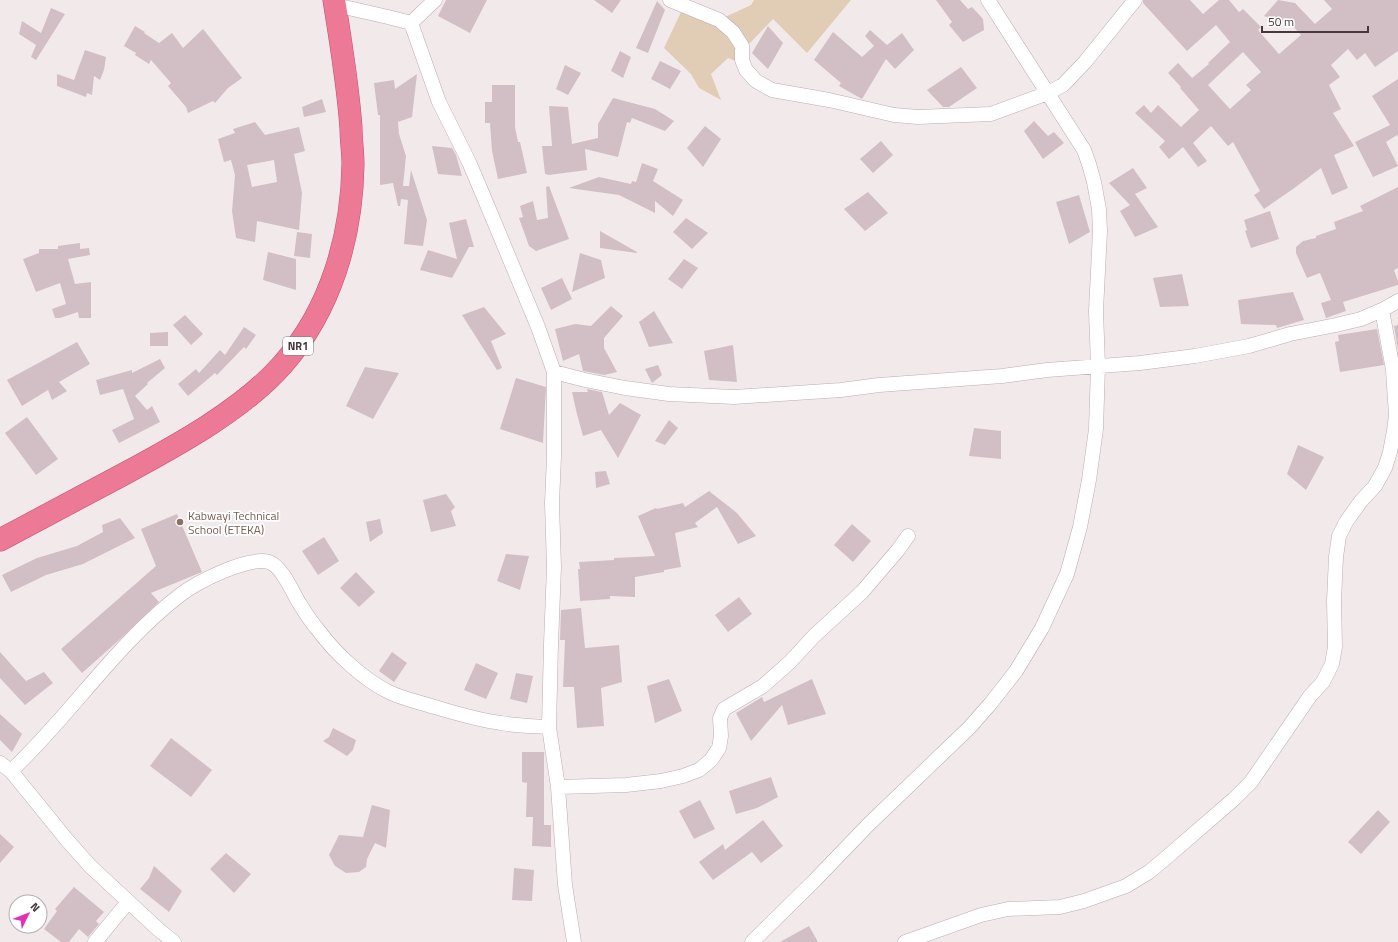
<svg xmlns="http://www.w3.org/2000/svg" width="1398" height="942" font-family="'Titillium Web',sans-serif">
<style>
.green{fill:#e1cdb6}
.building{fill:#d2bfc5;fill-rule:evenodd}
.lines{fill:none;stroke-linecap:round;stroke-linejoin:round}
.street-casing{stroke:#bcacb1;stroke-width:15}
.highway-casing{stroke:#ca4b70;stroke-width:23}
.street{stroke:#fff;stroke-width:14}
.highway{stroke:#ec7a97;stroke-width:22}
.education-dot{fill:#8d6e63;stroke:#fff;stroke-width:1.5}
.labels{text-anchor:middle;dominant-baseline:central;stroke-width:3.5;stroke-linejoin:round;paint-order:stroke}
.shield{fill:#fff;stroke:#7d7476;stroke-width:1}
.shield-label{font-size:11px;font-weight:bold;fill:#45383c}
.education-label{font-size:12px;fill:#785e54;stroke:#fff;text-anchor:start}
</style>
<rect width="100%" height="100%" fill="#f2e9eb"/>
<path class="green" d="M754,0H851L807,53L773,19L749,44L725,17L751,5Z
M681,12L714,22L733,38L738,62L728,58L711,74L721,100L699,88L691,74L664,48Z"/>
<path class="building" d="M446,0H487L470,33L438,16Z
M594,0H621L612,13Z
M936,0H960L968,9L972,7L983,19L984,30L963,42L949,25L952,22Z
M1143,0H1190L1203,14L1219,0H1229L1239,12L1243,9L1261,27L1258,30L1279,54L1301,35L1285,18L1281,23L1264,16L1278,0L1295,3L1315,24L1332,9L1324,0H1398V51L1375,67L1365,53L1357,60L1348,49L1331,65L1340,77L1329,85L1341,109L1333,113L1354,146L1334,155L1348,188L1332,195L1321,168L1293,189L1264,209L1254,195L1260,191L1233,142L1228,146L1211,126L1193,143L1207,161L1198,167L1183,147L1169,159L1159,147L1165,141L1135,113L1144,105L1151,113L1158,105L1181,127L1199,110L1180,88L1181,87L1168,73L1178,63L1192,78L1209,64L1208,63L1230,42L1216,25L1187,51L1143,3ZM1243,52L1261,72L1246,85L1251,90L1230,109L1208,85Z
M657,1L665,10L648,53L636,48Z
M51,8L65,14L36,60L31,57L36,45L19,34L22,21L41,33Z
M135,26L145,32L144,33L159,43L172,33L183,48L203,29L242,78L228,88L215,103L213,101L188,113L186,107L168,86L171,83L151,60L149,64L135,55L136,53L124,46Z
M768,26L783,43L768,69L752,53Z
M870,30L887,45L902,33L914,50L895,69L886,59L862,99L839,86L841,83L814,60L833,32L862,57L874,46L865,36Z
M85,50L106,57L104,70L100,80L94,76L92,95L87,93L86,97L57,86V74L74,80Z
M620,51L631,57L623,78L611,71Z
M660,61L681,71L670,89L651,79Z
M565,65L581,73L568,95L556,89Z
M961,67L977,88L949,107H943L927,90Z
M417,74L412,117L398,122L399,134L406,156L403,186H409L411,170L427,220L423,246L404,244L408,200L401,199L400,206H398L393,183L380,185V115H378L374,83L394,80L395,89Z
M1398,79V137L1397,135L1386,142L1398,166L1373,177L1355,142L1390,125L1372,96Z
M492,85H515V127L518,142H520L527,173L498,179L492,151L490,123H485V102H492Z
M613,98L655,109L674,121L665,131L632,118L630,123L627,122L618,157L585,149L587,170L549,175L545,174L542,146H552L549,106L568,107L572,144L598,138V124Z
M322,99L326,112L304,117L302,107Z
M1034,121L1048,136L1054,132L1064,143L1043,159L1024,131Z
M255,122L265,135L299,127L305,151L294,154L302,193L299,230L257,221L255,242L236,238L232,211L235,175L231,160L224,162L218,139L235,133L233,129ZM274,160L277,182L252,187L247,165Z
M705,126L721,139L703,167L687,148Z
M881,141L893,155L873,173L860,159Z
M432,146L452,148L456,155L462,176L438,174Z
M642,163L658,169L653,181L683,200L673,216L655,201V213L619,195L569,188L599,177L631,184L632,181L636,182Z
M1133,168L1147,188L1135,194L1158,227L1135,237L1120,211L1130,205L1109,183Z
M549,186L569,239L536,251L529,246L519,218L523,217L520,206L533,201L537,220L548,218L546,187Z
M1398,187V268L1394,270L1398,281V285L1343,302L1346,311L1326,318L1321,303L1331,300L1320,273L1307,278L1296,253V247L1303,241L1316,238V236L1336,229L1334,222L1363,211L1360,206Z
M868,192L888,213L865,231L844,209Z
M1079,195L1090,232L1069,244L1056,202Z
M1270,211L1279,239L1251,248L1245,231L1247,230L1244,220Z
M686,218L708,233L692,249L673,232Z
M466,219L474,247H469L452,278L420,270L428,250L457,259L449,223Z
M600,231L637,252V253L600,248Z
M297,232L312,234L310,258L294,256Z
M80,243V249L89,248L90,255L68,259L75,284L91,282V318H79L78,312L60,318H55L52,309L66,304L60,283L36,292L23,259L39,253V249H58V246Z
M268,252L296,259V290L263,280Z
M580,253L601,260L605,278L572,292Z
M684,259L698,268L682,289L668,279Z
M1182,274L1189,306L1160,307L1153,278Z
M562,278L572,299L551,310L541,288Z
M1293,292L1304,320L1277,328L1276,325L1241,324L1238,300Z
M611,306L623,316L604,338V348L617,372L604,375L583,371L579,354L563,361L555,329L575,324L591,326Z
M484,307L506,334L491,341L502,368L497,370L462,315Z
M654,311L673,343L649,347L639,322Z
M185,315L203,334L191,345L173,325Z
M1398,325V350L1394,326Z
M244,327L256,335L246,349L244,347L217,375L215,373L188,396L178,384L196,369L199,373L220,350L225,355Z
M1377,329L1384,365L1340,372L1335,342L1339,341L1338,335Z
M168,332V346H150V333Z
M77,342L90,364L59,382L67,391L52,400L48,390L22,406L7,380Z
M733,345L737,382L709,380L704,351Z
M160,359L165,368L147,383L148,384L135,396L147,410L152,406L160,422L119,443L112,430L134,419L123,389L100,395L96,380L132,370V373Z
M658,365L662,375L652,383L645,369Z
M365,367L399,373L373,419L346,406Z
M516,378L546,387L543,443L500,429Z
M587,389L602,392L609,415L620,403L641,415L618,458L601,430L583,436L577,414L572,392H588Z
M27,417L58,459L36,475L5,433Z
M669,420L678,428L665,445L655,441Z
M974,428L1001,431V459L969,456Z
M1298,445L1324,457L1306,490L1287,474Z
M606,471L610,484L596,488L595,472Z
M709,491L737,513L756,536L738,544L717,507L695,523L698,527L675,533L681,567L664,570V572L635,577V597L610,596V599L580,601L578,569H580L579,562L614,560V558L655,556L638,516L656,508L657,509L683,503L685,507Z
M446,494L455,507L451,511L456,526L431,532L423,500Z
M177,514L202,572L151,593L159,602L118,641L82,673L61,649L156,566L141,529Z
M120,518L135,538L83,564L46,575L11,592L2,575L37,558L77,546L103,532L102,525Z
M380,519L383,533L370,542L366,522Z
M852,524L871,541L853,562L834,545Z
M324,537L339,561L318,575L302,551Z
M506,554L529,556L520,590L497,581Z
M356,572L375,592L359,607L340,588Z
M739,597L752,614L728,632L715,615Z
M581,608L585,648L619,645L622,682L601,688L604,726L577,728L574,687H563L565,640H560L561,610Z
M0,652L26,681L44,672L53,683L25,705L0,678Z
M392,652L407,663L394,682L379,671Z
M476,663L498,673L486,699L464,690Z
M516,673L533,676L527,703L510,699Z
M669,679L682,711L655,723L647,686Z
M812,679L826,714L788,725L782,705L751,741L736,713L762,697L764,702Z
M0,714L22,734L12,752L0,740Z
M333,728L356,740L353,750L347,756L323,741L329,737Z
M171,738L212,770L191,797L150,766Z
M522,752H544V825H551V847L532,846L533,817H526L527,783L522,782Z
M771,777L778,797L757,808L736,814L729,791Z
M700,800L715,829L694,839L679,811Z
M372,805L390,810L386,848L375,843L367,859L366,867L359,872L346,873L335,866L329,855L339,835L363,837Z
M1378,810L1390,822L1361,854L1348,842Z
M763,820L783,846L761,863L752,852L713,880L699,862L723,844L725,850Z
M0,834L14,847L0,863Z
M226,853L251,874L234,893L210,869Z
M154,866L182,891L169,912L140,889L149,878Z
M514,868L534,870L532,901L512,900Z
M74,887L104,912L96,921L99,924L88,937L79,929L69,942H61L44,929L57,911L55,909Z
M809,926L818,942H780Z"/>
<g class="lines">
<g class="street-casing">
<path id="street" d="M670,0L719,20L733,32L742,46V60L746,70L756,81L772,90L829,100L894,115L918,117L991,114L1048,93L1063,85L1085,62L1135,0
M335,5L388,17L411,23L439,102L469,162L488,207L538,327L554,372V457L552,503L554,567L551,644L549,727L558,787L565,885L574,942
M411,23L435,0
M554,372L585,380L625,388L669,394L734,397L841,390L879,385L1002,376L1047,370L1140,363L1195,356L1249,346L1290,334L1336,325L1361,319L1382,310L1398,301
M0,763L11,771L67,840L90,866L159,930L174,942
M11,771C70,716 115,645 180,595C197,582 248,556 269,562C283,567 293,594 301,606C306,614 312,623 319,631C335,653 364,680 389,692C401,698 415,701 428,705C452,712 476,720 501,723C517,726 533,726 549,727
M558,787L626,785L661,781L683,776L699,770L711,760L719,748L721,736L720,718L724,709L763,686L790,662L814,636L862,592L898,550L908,536
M95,942L128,902
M752,942L815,880L869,824L970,727L991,703L1016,671L1042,628L1067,574L1080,527L1089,480L1096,429L1098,366L1096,311L1100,231L1099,209L1094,182L1089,164L1084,150L988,0
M905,942L981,915L1008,909L1060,907L1084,901L1126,886L1149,872L1167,857L1234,799L1251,782L1310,696L1323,682L1332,664L1335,647L1334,601L1336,557L1339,536L1346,522L1361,501L1375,486L1385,468L1390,452L1394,431L1396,415L1393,370L1382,310"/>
</g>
<g class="highway-casing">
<path id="highway" d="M0,540C41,518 82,496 124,474C176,446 244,409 283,364C331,309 352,236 353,164C353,152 351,140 351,128C348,85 341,43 334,0"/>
</g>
<use href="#street" class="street"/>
<use href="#highway" class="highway"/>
</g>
<circle class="education-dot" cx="180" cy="522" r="4"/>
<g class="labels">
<rect class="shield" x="283" y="337" width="30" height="18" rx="3"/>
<g class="shield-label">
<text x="298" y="346">NR1</text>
</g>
<g class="education-label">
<text x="188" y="515">Kabwayi Technical<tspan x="188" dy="14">School (ETEKA)</tspan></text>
</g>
</g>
<g transform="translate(28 914) rotate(47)"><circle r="19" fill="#ffffff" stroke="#b5afb1"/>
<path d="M0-3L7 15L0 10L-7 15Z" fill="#df32b8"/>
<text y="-6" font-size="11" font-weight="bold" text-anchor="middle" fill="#45383c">N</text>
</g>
<path d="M1262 26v6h106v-6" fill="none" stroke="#45383c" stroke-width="2"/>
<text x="1268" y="26" font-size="12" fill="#45383c" stroke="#ffffff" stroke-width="3" paint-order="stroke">50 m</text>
</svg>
